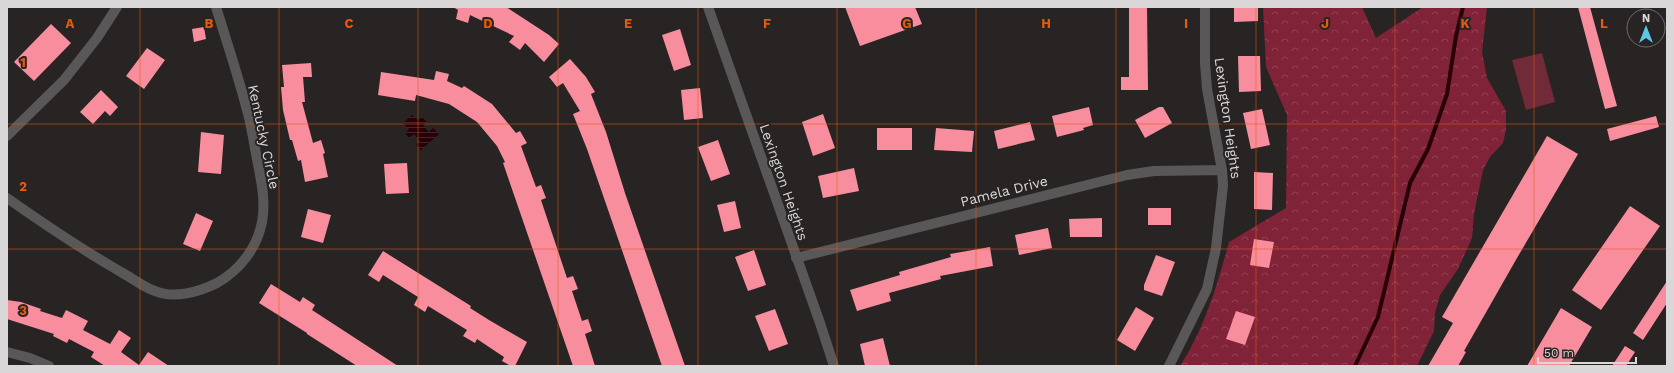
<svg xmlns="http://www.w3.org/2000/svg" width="1674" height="373" font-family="'Work Sans',sans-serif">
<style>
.forest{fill:url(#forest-crowns)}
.pitch{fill:#712a37}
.water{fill:url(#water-rules)}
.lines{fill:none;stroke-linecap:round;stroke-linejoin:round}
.stream{stroke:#280007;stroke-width:4}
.building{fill:#f88e9d}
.street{stroke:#595757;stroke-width:10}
.grid{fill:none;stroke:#e8590c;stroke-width:1;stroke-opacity:0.55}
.labels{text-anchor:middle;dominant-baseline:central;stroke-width:4;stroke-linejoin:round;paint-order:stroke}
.street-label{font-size:14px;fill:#dad7d8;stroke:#282424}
.grid-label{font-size:13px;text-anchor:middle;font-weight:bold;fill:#e8590c;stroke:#282424;stroke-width:4;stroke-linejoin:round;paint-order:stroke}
</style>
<defs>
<pattern id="forest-crowns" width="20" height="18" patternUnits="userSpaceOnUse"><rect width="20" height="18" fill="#802238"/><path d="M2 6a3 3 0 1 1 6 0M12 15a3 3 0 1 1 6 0" fill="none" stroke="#914154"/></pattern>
<pattern id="water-rules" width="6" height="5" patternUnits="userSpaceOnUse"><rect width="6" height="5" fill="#280007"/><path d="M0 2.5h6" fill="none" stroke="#47242a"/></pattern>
</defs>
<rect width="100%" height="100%" fill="#282424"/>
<path class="forest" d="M1263,7H1362L1376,38L1423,7H1487L1482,52L1487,78L1506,111V130L1503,143L1490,157L1483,170L1474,214L1472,238L1458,269L1440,295L1435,313L1434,331L1417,366H1180C1204,330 1218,283 1229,242L1286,208L1287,115L1266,67Z"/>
<path class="pitch" d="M1542,53L1555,102L1526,110L1512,60Z"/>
<path class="water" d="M412,115L418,120L422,117L427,122L423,126L429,132L433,128L439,134L421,150L416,145L420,141L414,134L409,138L405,133L409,129L403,123Z"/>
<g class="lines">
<path class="stream" d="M1355,366L1378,317L1410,183L1428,149L1447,94L1456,36L1463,7"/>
</g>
<path class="building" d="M453,7H506L549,35L559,44L544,62L525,43L520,50L509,42L514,36L470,15L468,23L456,19L458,10Z
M845,7H915L922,24L860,46Z
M1129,7H1147L1148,90H1121V77H1129Z
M1234,7H1258V21L1234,22Z
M1578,7H1590L1617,106L1605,109Z
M51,24L71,43L34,81L14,62Z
M204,27L206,39L194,42L192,29Z
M680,29L691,65L674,71L662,35Z
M147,48L165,60L144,89L126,76Z
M1238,56H1260L1261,91L1239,92Z
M570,59L586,77L595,92L591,94L606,132L625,193L685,366H662L587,149L573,114L580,111L563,83L557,87L549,77Z
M311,63L312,77H303L305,102H302L313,143L321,140L325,153L323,154L328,177L305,182L301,160L298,161L292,140H290L283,110L281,87H284L282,65Z
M436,71L449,74L447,81L462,88L464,86L492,104L516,133L520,131L527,143L521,146L536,187L541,185L546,198L541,200L567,278L573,276L578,289L572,291L582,321L588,319L592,331L585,334L595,366H573L503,163L505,162L497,146L477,122L449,104L416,95L415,101L378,95L381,72L434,80Z
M700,88L703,118L684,120L681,90Z
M101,90L118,107L110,116L105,111L93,124L80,112Z
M1089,107L1093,125L1083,128L1084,130L1057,137L1052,116Z
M1159,107H1163L1172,123L1145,138L1135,120Z
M1262,109L1270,145L1251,149L1243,113Z
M823,114L835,148L813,156L802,122Z
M1656,116L1659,127L1610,141L1607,129Z
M1030,122L1035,140L998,149L994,131Z
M877,128H912V150H877Z
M936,128L974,131L972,152L934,150Z
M201,132L224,135L221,174L198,172Z
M1547,136L1578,154L1517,258L1464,351L1466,352L1458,366H1428L1453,323L1442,317Z
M718,140L730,174L711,181L698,147Z
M407,163L409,193L386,194L384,164Z
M854,168L859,191L823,198L818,176Z
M1254,172L1273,173L1272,210L1254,209Z
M735,201L741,228L724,232L717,205Z
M1630,206L1660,226L1601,310L1572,290Z
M1148,208H1171V225H1148Z
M308,209L331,215L323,243L301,237Z
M196,213L213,221L200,251L183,244Z
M1102,218V237H1070L1069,219Z
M1048,228L1052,248L1019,255L1015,235Z
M1254,239L1274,242L1269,268L1250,265Z
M990,247L993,266L940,276L941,279L889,293L891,301L857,311L850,290L900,275L899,272L951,257L950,254Z
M754,250L766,285L748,291L735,257Z
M383,251L471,306L470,308L489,320L527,342L515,366H511L502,361L504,357L477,339L475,343L463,336L467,330L428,306L425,312L414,305L418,297L383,275L379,282L368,275Z
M1156,255L1175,262L1162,296L1144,290V285Z
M1667,281V303L1643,340L1633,333Z
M271,284L300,302L303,297L315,305L312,310L398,366H357L307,334V333L259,303Z
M7,300L21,302L41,309L40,311L62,318L66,310L88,321L83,330L110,344L119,330L131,338L121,352L139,365L148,352L169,366H105L91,357L94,352L69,339L67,343L53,336L54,334L7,319Z
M1136,307L1154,318L1135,351L1117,340Z
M1561,308L1592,327L1569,366H1527Z
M775,309L788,344L769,351L755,316Z
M1236,311L1255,317L1245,345L1226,339Z
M883,338L890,366H865L860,344Z
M1625,346L1635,352L1626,366H1612Z"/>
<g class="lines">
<path class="street" d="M708,7L820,323L834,366
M7,136L64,80L97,38L117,7
M7,198C44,224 81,249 121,272C132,278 143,287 155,291C174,299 199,292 217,283C240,270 257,248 262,222C266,201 261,180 257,159C254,144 252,129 248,114C239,78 227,43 216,7
M796,258L1127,175L1154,171L1222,170
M7,352L30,358L49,366
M1169,366L1207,289L1216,248L1223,186L1222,170L1207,89L1205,63V7"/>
</g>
<path class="grid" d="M140,7V366M279,7V366M418,7V366M558,7V366M698,7V366M837,7V366M976,7V366M1116,7V366M1256,7V366M1395,7V366M1534,7V366M7,124H1667M7,249H1667"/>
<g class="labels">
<g class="street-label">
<text transform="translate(1228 118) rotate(82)">Lexington Heights</text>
<text transform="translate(264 137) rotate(78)">Kentucky Circle</text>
<text transform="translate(784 182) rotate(71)">Lexington Heights</text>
<text transform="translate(1004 191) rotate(-14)">Pamela Drive</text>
</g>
</g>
<g class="grid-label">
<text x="70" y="28">A</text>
<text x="209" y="28">B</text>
<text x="349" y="28">C</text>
<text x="488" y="28">D</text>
<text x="628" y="28">E</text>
<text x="767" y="28">F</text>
<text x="907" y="28">G</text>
<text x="1046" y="28">H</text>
<text x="1186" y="28">I</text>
<text x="1325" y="28">J</text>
<text x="1465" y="28">K</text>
<text x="1604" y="28">L</text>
<text x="23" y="67">1</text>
<text x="23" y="191">2</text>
<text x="23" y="315">3</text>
</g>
<rect width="1674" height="373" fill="none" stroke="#dad7d8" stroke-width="16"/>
<g transform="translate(1646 28)"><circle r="19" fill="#282424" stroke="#6f6c6c"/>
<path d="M0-3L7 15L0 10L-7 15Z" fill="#5dc7e8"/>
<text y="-6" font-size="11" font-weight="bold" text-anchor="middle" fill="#dad7d8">N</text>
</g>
<path d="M1538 357v6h98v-6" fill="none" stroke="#dad7d8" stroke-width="2"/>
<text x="1544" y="357" font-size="12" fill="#dad7d8" stroke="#282424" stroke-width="3" paint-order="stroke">50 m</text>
</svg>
